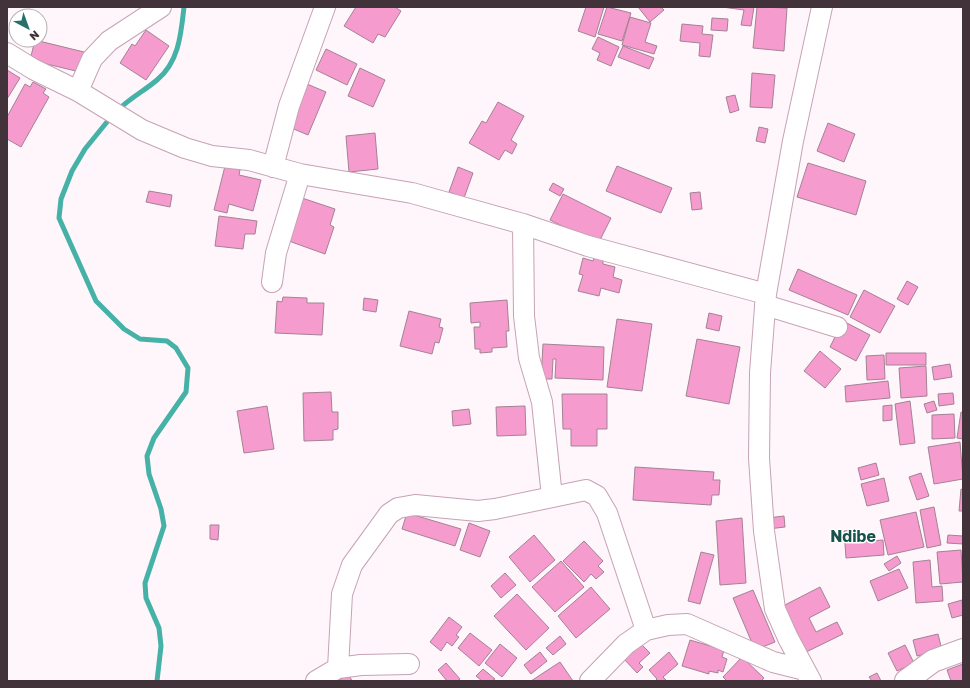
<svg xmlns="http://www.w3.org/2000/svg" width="970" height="688" font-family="'Golos Text',sans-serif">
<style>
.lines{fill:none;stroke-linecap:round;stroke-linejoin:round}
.stream{stroke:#46b2a7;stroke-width:5}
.building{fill:#f69bce;stroke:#a58194}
.minor-casing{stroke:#c6a2b5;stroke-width:22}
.tertiary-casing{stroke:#c6a2b5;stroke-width:24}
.minor{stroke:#fff;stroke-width:20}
.tertiary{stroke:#fff;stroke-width:22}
.labels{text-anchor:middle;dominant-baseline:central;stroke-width:3;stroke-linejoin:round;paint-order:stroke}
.district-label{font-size:16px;font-weight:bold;fill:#16514b;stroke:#fff}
</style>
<rect width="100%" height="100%" fill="#fef6fa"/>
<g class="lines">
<path class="stream" d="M118,110C130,98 144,91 157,80C179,62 181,34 184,7
M111,117L85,149L72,171L61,199L59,218L96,301L124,329L140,339L167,341L176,348L188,368L186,392L154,438L147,456L149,474L161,509L164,526L145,583L146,598L159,628L161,646L157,681"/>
</g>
<path class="building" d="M356,7H395L401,11L385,37L378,34L373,43L344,26Z
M586,7H604L595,37L578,31Z
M607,7L631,13L622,41L598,34Z
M638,7H661L664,10L650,22Z
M722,7H754L751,26L741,25L744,10Z
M757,7L787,8L784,51L753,48Z
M630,17L651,23L645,42L657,46L654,54L622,45Z
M712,18L728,19L727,31L711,30Z
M682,24L703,26L702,34L713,35L710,57L699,56L700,43L680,41Z
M146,30L169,46L146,80L120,63L132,44L135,46Z
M598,37L619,47L611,66L597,60L600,53L592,49Z
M35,40L84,52L80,72L30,60Z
M623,46L654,58L649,69L618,57Z
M326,49L357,64L347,85L316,70Z
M360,68L385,80L373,107L348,96Z
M7,70L20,78L7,99Z
M752,73L775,75L772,108L750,107Z
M33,82L46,89L43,93L49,97L21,147L7,139V117L25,84L30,87Z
M307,84L326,92L308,135L289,127Z
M735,95L739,110L730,113L726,97Z
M498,102L524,116L511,140L517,144L512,154L505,150L499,160L469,143L482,121L486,123Z
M828,123L855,134L844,162L817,151Z
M759,127L768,129L765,143L756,141Z
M375,133L378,169L349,172L346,136Z
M808,163L866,181L856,215L797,197Z
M225,166L240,170L239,175L261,180L253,211L229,204L227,213L214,210Z
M617,166L672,188L661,213L606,191Z
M458,167L473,173L464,198L449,192Z
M553,183L564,189L560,196L549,190Z
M149,191L172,195L170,207L146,202Z
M700,192L702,209L692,210L690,193Z
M563,194L611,218L598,244L550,220Z
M302,198L335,209L330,225L334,227L325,254L286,240Z
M219,216L257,221L255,234H245L243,249L215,246Z
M583,258L593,261L594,258L603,260V264L615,267L613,277L622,280L619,293L601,288L599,296L578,291L583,275L579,274Z
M798,269L857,295L848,315L789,290Z
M907,281L918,287L908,305L897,299Z
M864,290L895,306L880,333L850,317Z
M283,297L307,298V303H324L322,335L275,333L277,301L282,302Z
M364,298L378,300L376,312L363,310Z
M507,300L509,331H506L507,347L492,348V352L480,353V349H475L474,327H480V322L471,323L470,303Z
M409,311L441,319L439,327L443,328L439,343L435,342L432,354L400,346Z
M709,313L722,316L719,331L706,328Z
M617,319L652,324L642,391L607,387Z
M843,321L870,335L856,361L830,347Z
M697,339L740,347L729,404L686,396Z
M543,344L604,347L603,380L555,378L556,359H553L552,379H541Z
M820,351L841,369L825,388L804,371Z
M886,353H926V365H886Z
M884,355L885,379L867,380L866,356Z
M950,364L952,377L934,380L932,367Z
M926,366L927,396L901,398L899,368Z
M888,381L890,398L846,402L845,386Z
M331,392L332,412H338V429L333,430V440L304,441L303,393Z
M953,393L954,404L939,406L938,394Z
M562,394H607V429H597V446H571V429H563Z
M910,401L915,443L900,445L895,404Z
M934,401L937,410L927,413L924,404Z
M892,405V420L883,421V406Z
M267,406L274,449L244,453L237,411Z
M525,406L526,435L497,436L496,407Z
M469,409L471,424L453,426L452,411Z
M961,412L963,413V439L957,438Z
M954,414L955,438L932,439V415Z
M960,442L963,479L934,484L928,447Z
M876,463L879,475L861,480L858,468Z
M635,467L714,472L713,480H720L719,495H712L711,505L633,500Z
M921,473L929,496L917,500L909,477Z
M884,478L889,501L867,506L861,484Z
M961,489L963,490V511H959Z
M934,507L941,545L927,548L920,510Z
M916,512L924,547L888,555L880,520Z
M407,513L461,529L455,546L402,529Z
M784,516L785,527L768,529L767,518Z
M742,518L746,583L720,585L716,521Z
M469,523L490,531L480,557L460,550Z
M210,525H219L218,540L210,539Z
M856,530L858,542L883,540L884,555L846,558L844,531Z
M534,535L555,560L530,582L509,557Z
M948,535L963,536V544L947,543Z
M584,541L603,561L598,566L604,572L596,579L591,574L584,582L563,561Z
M961,550L963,582L940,584L937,552Z
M701,552L714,555L700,604L688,601Z
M897,556L901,563L889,571L884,564Z
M930,560L932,587L942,586L943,601L916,603L913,562Z
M561,561L584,587L555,612L532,587Z
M899,569L908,588L878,601L870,581Z
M505,573L516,585L501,598L491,586Z
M591,587L610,609L576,638L558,616Z
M820,587L830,607L809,618L816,632L837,622L843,634L804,653L781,607Z
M753,590L775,642L755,650L733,598Z
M517,594L549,628L526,650L494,616Z
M962,600L963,615L952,618L948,604Z
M449,617L462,627L456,635L459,637L452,646L447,642L441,651L430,642Z
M470,633L492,650L479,666L458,648Z
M938,634L942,650L917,656L913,640Z
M560,636L566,644L553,655L546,648Z
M690,640L724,650L722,657L727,659L723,672L718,670V673L709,671V674L682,666Z
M500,644L517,658L502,677L485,663Z
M641,644L650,653L639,663L643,667L637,673L624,659Z
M905,645L914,663L897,671L888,653Z
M540,652L547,661L531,674L524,665Z
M669,652L678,664L663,677L667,681H655L657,679L649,670Z
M742,657L764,678L761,681H727L723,677Z
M560,662L573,681H531Z
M446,663L460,679L457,681H447L438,670Z
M963,664V681H951L947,670Z
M483,669L495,679L492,681H482L476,676Z
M877,673L881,681H872L869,677Z
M349,675L352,681H336Z"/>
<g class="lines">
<g class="minor-casing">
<path id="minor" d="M7,53L33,69L78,91L142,130L185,148L212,156L249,160L300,174L412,193L523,224L588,246L766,294
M78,91L92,59L109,41L161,7
M273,167L289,106L325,7
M523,224L524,316L529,358L542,402L552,497
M272,282L276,253L300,174
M765,305L837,327
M338,668L342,594L352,565L389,514L398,508L415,505L478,511L495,509L586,490L597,496L607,513L646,630
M316,681L338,668L361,665L409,664
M590,681L626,644L646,630L668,625L687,624L773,662L805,670
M811,681L788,638L775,609L764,531L759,458L760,373L766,294L793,141L822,7"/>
</g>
<g class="tertiary-casing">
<path id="tertiary" d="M906,681L933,661L963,650"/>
</g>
<use href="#minor" class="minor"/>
<use href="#tertiary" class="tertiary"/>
</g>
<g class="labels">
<g class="district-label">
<text x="853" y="536">Ndibe</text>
</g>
</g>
<rect width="970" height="688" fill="none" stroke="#42333b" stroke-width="16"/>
<g transform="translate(28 28) rotate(139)"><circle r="19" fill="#ffffff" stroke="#b3adb1"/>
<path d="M0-3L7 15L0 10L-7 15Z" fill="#287169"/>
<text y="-6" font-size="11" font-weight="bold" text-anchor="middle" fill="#42333b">N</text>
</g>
</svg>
